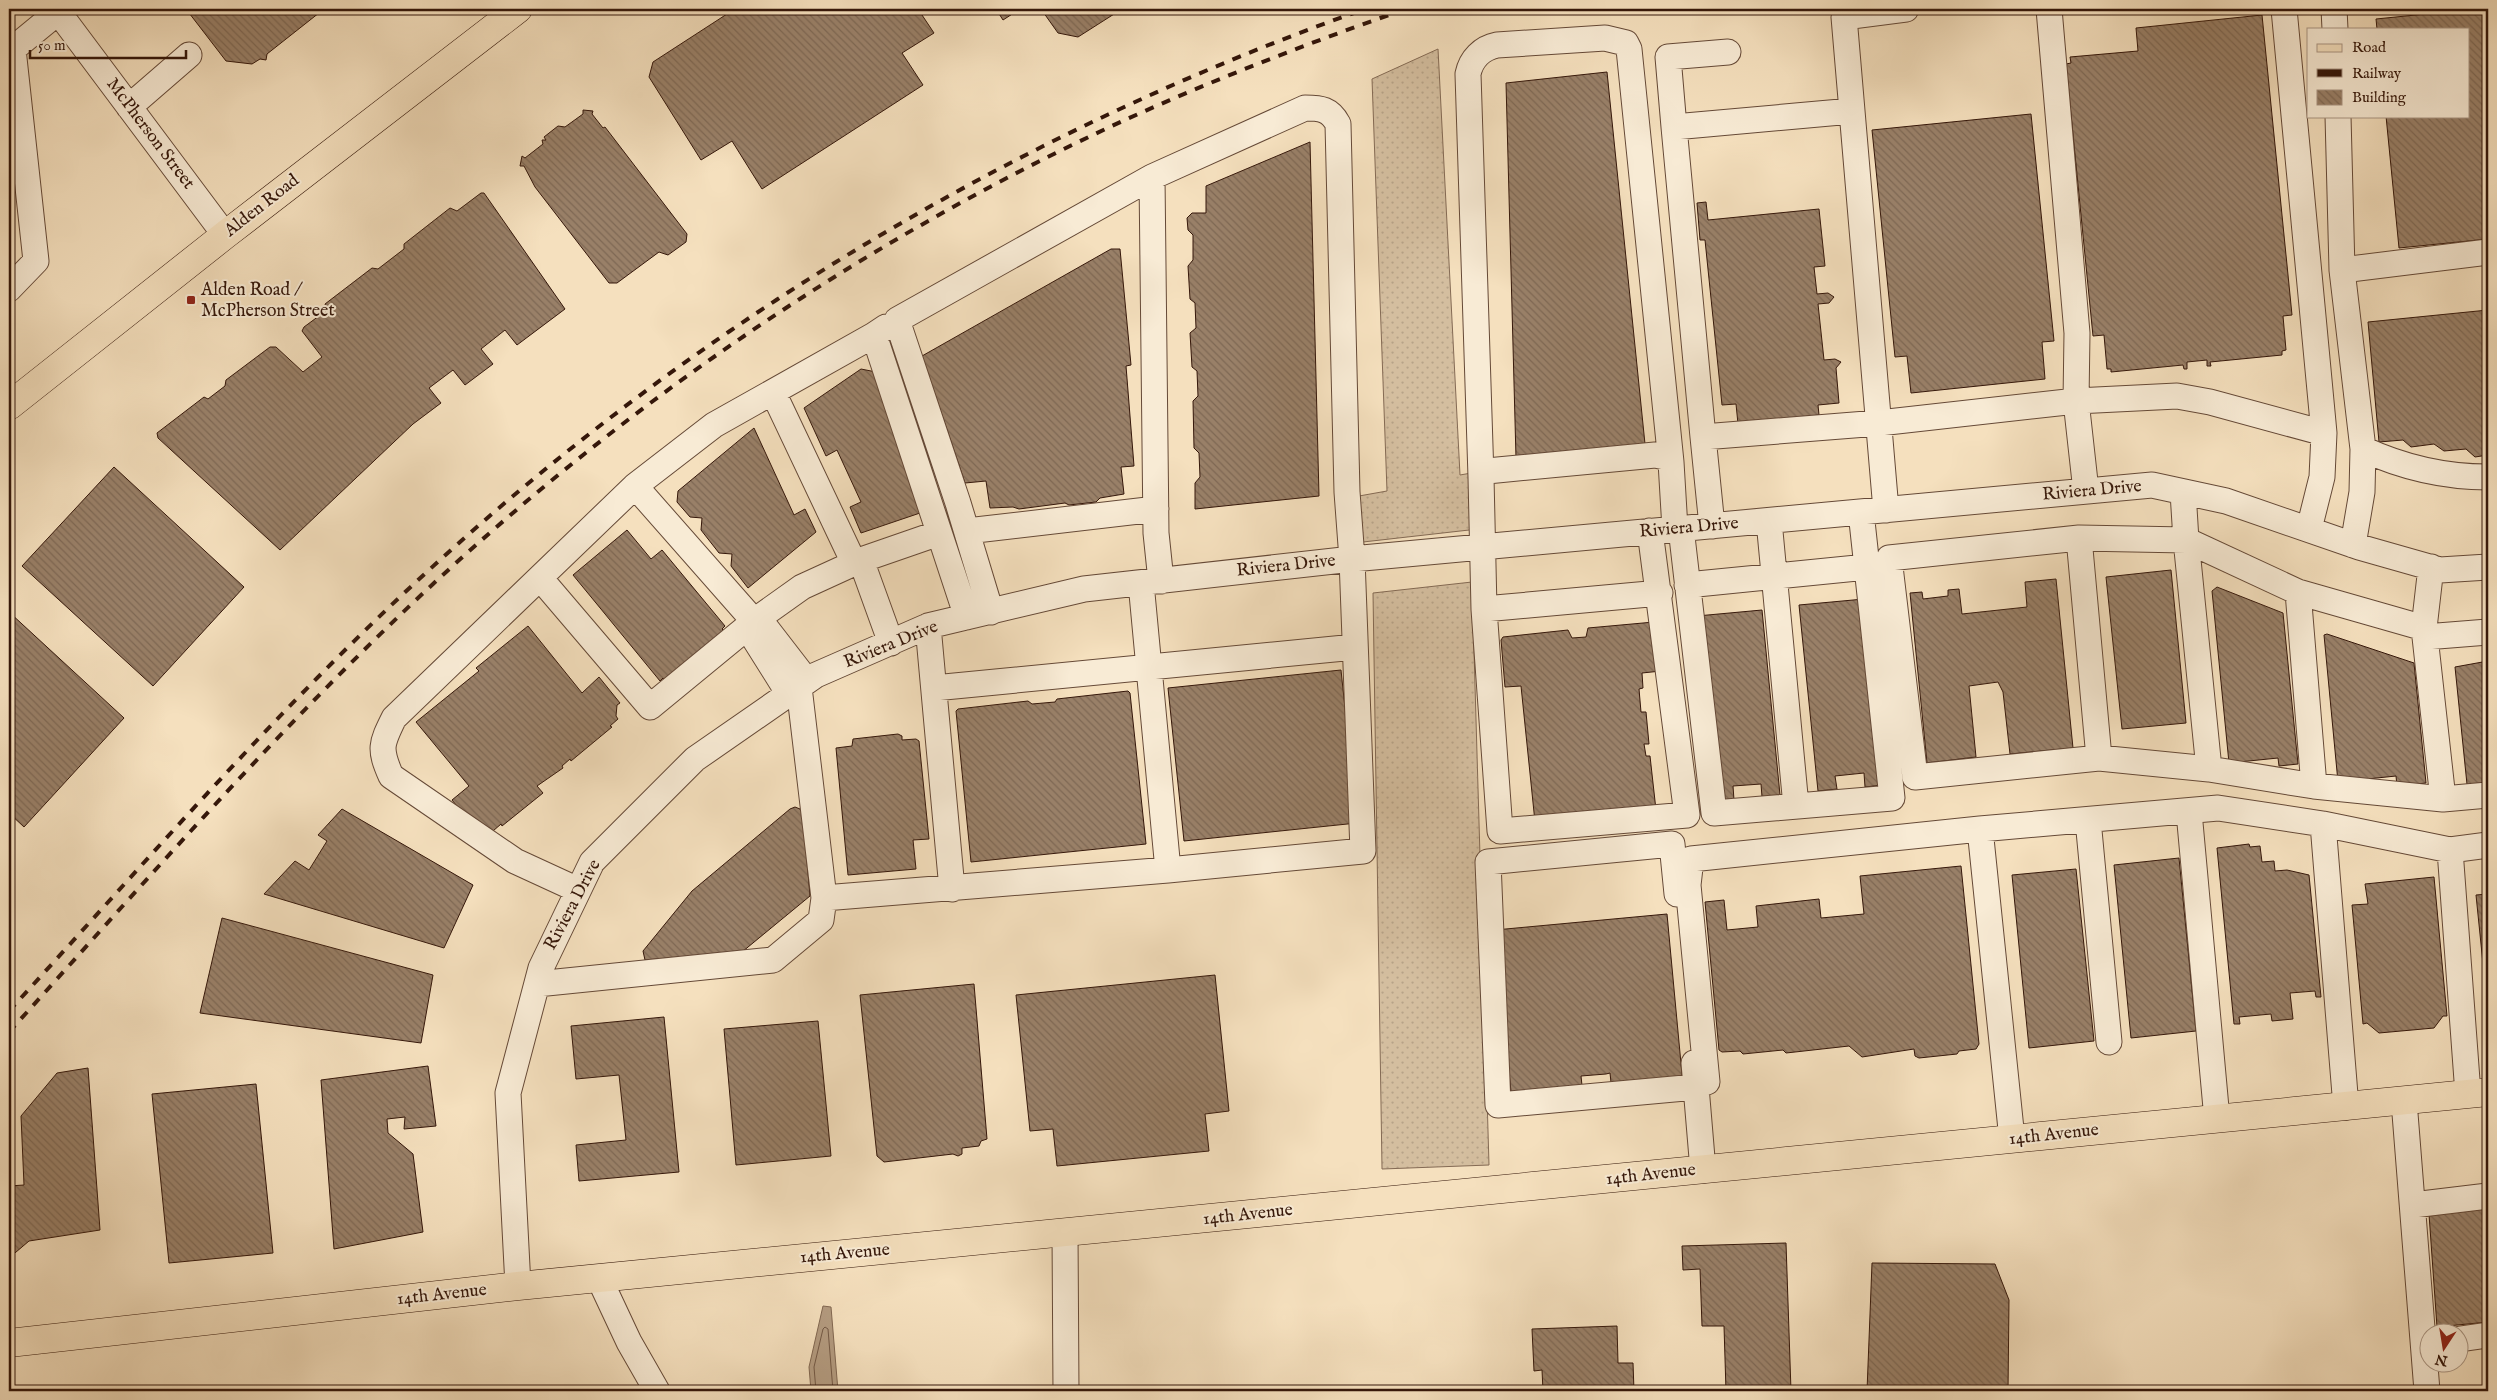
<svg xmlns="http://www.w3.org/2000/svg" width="2497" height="1400" font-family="'IM FELL English',serif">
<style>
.grass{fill:url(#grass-dots);stroke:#846a54}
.water{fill:#b49c81;stroke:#816751}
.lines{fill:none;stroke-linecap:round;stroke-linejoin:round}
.shore{stroke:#745a46;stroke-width:1}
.building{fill:url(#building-back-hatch);stroke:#35170a}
.minor-casing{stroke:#654937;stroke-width:27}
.major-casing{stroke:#35170a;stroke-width:29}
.minor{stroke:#f8ebd5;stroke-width:25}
.major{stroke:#f5e0be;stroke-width:28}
.rail{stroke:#35170a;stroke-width:4;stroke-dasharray:9 9;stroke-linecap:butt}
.poi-dot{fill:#8f2418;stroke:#f8ebd5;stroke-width:2}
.labels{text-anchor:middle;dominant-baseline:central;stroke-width:4;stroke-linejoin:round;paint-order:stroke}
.street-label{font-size:18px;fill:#35170a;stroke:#f8ebd5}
.poi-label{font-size:18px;fill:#35170a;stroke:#f8ebd5;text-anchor:start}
</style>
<defs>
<pattern id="grass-dots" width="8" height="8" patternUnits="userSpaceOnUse" patternTransform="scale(1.25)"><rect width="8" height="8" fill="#d4be9f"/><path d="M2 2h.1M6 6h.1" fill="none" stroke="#b7a388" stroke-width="1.8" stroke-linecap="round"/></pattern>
<pattern id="building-back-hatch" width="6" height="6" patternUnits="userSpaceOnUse" patternTransform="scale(1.25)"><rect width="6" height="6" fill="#998068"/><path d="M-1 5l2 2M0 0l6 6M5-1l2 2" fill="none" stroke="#7e6854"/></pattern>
</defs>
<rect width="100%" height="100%" fill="#f5e0be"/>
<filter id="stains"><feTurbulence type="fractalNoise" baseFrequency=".004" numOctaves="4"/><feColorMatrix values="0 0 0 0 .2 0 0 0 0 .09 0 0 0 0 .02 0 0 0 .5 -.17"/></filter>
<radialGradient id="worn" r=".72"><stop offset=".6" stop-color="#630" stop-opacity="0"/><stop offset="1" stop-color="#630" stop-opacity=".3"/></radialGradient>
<path class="grass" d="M1438,49L1460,475L1477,472L1478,529L1363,542L1359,496L1387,491L1372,79Z
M1472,582L1489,1165L1382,1169L1373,593Z"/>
<path class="water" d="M823,1306L831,1307L838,1391H811L809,1367Z"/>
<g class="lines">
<path class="shore" d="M816,1391L814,1367L823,1329L825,1327L828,1329L833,1391"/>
</g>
<path class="building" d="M186,9H324L267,54L266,60L260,59L252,64L226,61Z
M728,9H918L934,33L902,53L923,85L762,189L732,141L701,160L649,77L653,62L727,14Z
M996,9H1020L1003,20Z
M1041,9H1122L1078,37L1058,33Z
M2475,9H2485L2488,13V239L2399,248L2386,116H2468V29H2377L2376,19Z
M2262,15L2292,315L2283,316L2286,350L2282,351V355L2210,362L2211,366H2207V360L2187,362V369H2184L2183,365L2111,372V369H2107L2104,335L2093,336L2066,64L2071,63L2070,57L2138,51L2136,28Z
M1607,72L1645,444L1516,458L1506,83Z
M583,110L593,111L592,114L603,128L605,127L687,234L686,242L668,255L659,252L617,283H609L535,187L524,166H520L522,156L525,158L543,144L542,140H546L544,137L558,126L565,127L583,114Z
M2031,114L2054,341L2042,342L2045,379L1911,393L1907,356L1895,357L1872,130Z
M1310,142L1319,496L1195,509V483L1200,477L1199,453L1194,448L1193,401L1198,396L1197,371L1192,367L1190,333L1196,328L1195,303L1190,299L1188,266L1193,260V235L1188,230L1187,218L1192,213H1206V186Z
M481,193H484L565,309L517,345L505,330L481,349L493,364L465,385L453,370L429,388L441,403L413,424L280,550L158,438L157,433L204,397L208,399L225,386L226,380L270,347H276L303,372L322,357L302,331L304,327L327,310L325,304L372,268L378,269L404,249V244L450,208L457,211Z
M1706,202L1708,220L1819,209L1825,266L1814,267L1817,294L1828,293L1834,297L1829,303L1818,304L1824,360L1835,359L1841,362L1836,368L1839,403L1818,405L1819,415L1738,424L1736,404L1722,405L1705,240H1700L1697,203Z
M1111,249H1120L1131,365L1126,366L1134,466L1121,467L1124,494L1100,498L1096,502L1069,505L1065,503L1019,509L1013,507L990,508L986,481L965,483L922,356Z
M2488,310V455L2475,457L2466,449L2444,451L2434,444L2411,447L2403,440L2379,442L2368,322Z
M861,369L876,372L923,512L861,533L850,507L861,502L837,450L826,456L804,408Z
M754,428L794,515L805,509L816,532L748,588L731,566L732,554L719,553L701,530L702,518L690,517L677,502L678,491Z
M114,467L244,587L153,686L22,566Z
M627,530L651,559L662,550L725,626L722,629L725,632L666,681L663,678L660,681L573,575Z
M2171,570L2186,723L2122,729L2106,577Z
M2056,579L2073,748L2010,754L2003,692L1998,682L1969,686L1976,757L1927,763L1910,593L1922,592L1923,599L1948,596V590L1959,589L1962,614L2027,607L2025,582Z
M2217,587L2283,613L2298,764L2279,766L2278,758L2229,763L2212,591Z
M1864,599L1883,785L1865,787L1864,773L1835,776L1837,789L1818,791L1799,605Z
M1762,610L1780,795L1762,797L1761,784L1733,786L1734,800L1715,801L1697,616Z
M9,612L124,718L24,827L9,813Z
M1654,622L1661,671L1642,673L1643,688L1639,689L1641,712H1646L1649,744H1644L1646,756H1650L1656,810L1535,822L1521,686L1505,687L1501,640L1503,637L1568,630L1572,638L1586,637L1588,628Z
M528,626L582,693L599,677L620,703L617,705L616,716L618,719L610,726L612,727L571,761L570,759L562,766L563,768L537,786L543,793L502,826L501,824L493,831L490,828L479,827L476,830L452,800L469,786L416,722L479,671L476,668Z
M2327,634L2414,663L2426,783L2397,786L2396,776L2338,782L2324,635Z
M2488,661V792L2468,794L2455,667Z
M1341,670L1357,823L1184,841L1168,688Z
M1128,691L1130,693L1146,844L971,862L956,711L958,709L1028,701L1032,704L1055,702L1057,699Z
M898,734L902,736V740L916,739L919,741L929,839L913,840L916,869L848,875L836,748L852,746L853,739Z
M795,807L800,809L803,814L810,896L742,952L645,960L643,951L692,891L790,809Z
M342,809L473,885L444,948L264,894L295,861L309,870L327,841L318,835Z
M2249,844L2250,847L2260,846L2262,862L2274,861L2275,871L2287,870L2309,875L2321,997H2316L2315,991L2290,993L2293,1019L2272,1021L2271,1014L2239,1017L2240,1024H2234L2217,848Z
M2179,858L2196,1031L2131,1038L2114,865Z
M1961,866L1979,1044L1976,1049L1959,1051L1957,1054L1919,1058L1915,1056L1914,1049L1862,1057L1849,1046L1786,1053L1783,1050L1743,1054L1740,1051L1722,1052L1719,1050L1705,902L1724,900L1727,930L1758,927L1756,906L1819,899L1821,918L1864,914L1860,876Z
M2076,869L2094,1041L2029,1048L2012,875Z
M2434,877L2447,1016H2443L2434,1028L2379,1033L2367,1023L2363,1024L2352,905L2368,904L2365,884Z
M2488,894V1013L2476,895Z
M1667,914L1683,1085L1612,1092L1610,1073L1606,1074L1581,1076L1583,1095L1512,1102L1495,930Z
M222,918L433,975L421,1043L200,1013Z
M1215,975L1229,1111L1205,1114L1209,1151L1057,1166L1053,1129L1030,1131L1016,995Z
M974,984L987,1139L981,1141L979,1146L962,1148V1154L958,1156L953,1154L884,1162L877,1156L860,995Z
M664,1017L679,1172L579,1181L576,1145L626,1140L619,1075L576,1079L571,1026Z
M818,1021L831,1156L736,1165L724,1029Z
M428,1066L436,1126L404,1129L405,1117L387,1119L388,1133L413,1154L423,1232L334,1249L321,1080Z
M88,1068L100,1230L29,1241L9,1258V1186L24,1185L21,1116L57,1073Z
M256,1084L273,1253L169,1263L152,1094Z
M2488,1208V1322L2437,1327L2429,1214Z
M1786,1243L1791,1391H1726L1724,1326H1702L1700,1269L1683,1270L1682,1246Z
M1872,1263L1995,1264L2009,1300L2008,1391H1867Z
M1617,1326L1618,1363H1633L1634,1391H1543L1542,1370L1534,1371L1532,1329Z"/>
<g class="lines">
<g class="minor-casing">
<path id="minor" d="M56,9L225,235
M2049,9L2077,333L2076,401L2086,491
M2284,9L2324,433L2322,477L2309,529
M2334,9L2335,29
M129,107L189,55
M1852,111L1674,127L1703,437L1879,423L2076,401L2177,396L2210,402L2324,433
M2338,116L2342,270L2363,449
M1674,127L1668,57L1728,52
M2342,270L2488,252
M9,289L36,261L13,49L58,12
M886,327L874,335L967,617
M773,392L854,563
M1703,437L1712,526
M1481,477L1468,74C1471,59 1482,48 1497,45L1605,38L1626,43L1629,49L1671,462
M635,486L753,620
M2183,492L2186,540L2298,592
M1886,510L1844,17L1906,9
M1769,521L1796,806
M1681,528L1714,813L1892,798L1861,512
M967,531L1156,509
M1650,531L1687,815L1500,831L1484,609L1481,477L1487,471L1655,455L1665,457L1671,462L1675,529
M2079,538L2099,758
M2353,545L2362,492L2363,449C2402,467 2444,477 2488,477
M861,560L891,643
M2431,567L2424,628L2443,799L2488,795
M540,578L650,707L751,624L753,620L757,619L802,587L861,560L939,533
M1141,583L1168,870
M1687,585L1867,567
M1484,609L1660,593
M991,612L958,503L897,320L1152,177
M757,619L763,624L807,681
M751,624L752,635L789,694
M928,626L952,889
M2424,628L2298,592L2314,786L2443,799
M2425,637L2488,632
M934,688L1355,647
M2209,769L2186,540L2079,538L1889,558L1915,777L2099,758L2209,769L2314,786
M2189,812L2217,1119
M2088,820L2109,1042
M2323,824L2346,1107
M1980,829L2012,1139
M2450,850L2468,1094
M578,890L515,861L391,776C379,749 381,744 394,718L635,486L714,425L874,335
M1677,894L1672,844L1488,862L1498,1105L1696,1087
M824,898L1168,870L1363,851L1352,559L1347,492L1338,124C1330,109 1321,108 1305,108L1152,177L1156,533L1161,581
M537,984L773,960L821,920L824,898L799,687
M1694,1063L1703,1170
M1707,1082L1688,885L1691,859L1980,829L2218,808L2323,824L2450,850L2488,845
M2404,1101L2427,1391
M2413,1205L2488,1196
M1065,1232L1066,1391
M599,1278L629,1342L657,1391
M518,1286L508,1093L541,968L592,862L695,759L816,675L928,626L1084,589L1352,559L2152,485L2226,501L2359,547L2440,570L2488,567
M2460,1339L2488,1335"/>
</g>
<g class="major-casing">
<path id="major" d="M9,406L225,235L518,9
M9,1343L518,1286L2488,1092"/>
</g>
<use href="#minor" class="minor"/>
<use href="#major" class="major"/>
<path class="rail" d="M9,1011C146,862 279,707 429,570C699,322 1019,131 1365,9
M9,1032C147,880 282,724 433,584C637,395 874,235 1127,119C1218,78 1311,42 1406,9"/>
</g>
<rect class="poi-dot" x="186" y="295" width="10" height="10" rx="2.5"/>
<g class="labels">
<g class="street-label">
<text transform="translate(150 134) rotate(53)">McPherson Street</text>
<text transform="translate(262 206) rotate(-38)">Alden Road</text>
<text transform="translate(2092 491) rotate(-5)">Riviera Drive</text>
<text transform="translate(1689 528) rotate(-5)">Riviera Drive</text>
<text transform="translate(1286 566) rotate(-6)">Riviera Drive</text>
<text transform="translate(891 645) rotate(-22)">Riviera Drive</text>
<text transform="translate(573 905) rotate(-62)">Riviera Drive</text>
<text transform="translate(2054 1135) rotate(-6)">14th Avenue</text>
<text transform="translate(1651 1175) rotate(-6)">14th Avenue</text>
<text transform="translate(1248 1215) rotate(-6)">14th Avenue</text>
<text transform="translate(845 1254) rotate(-5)">14th Avenue</text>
<text transform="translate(442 1295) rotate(-6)">14th Avenue</text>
</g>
<g class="poi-label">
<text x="201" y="290">Alden Road /<tspan x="201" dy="21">McPherson Street</tspan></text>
</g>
</g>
<rect width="2497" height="1400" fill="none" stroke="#f5e0be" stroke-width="30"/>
<rect x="10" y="10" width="2477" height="1380" fill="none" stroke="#35170a" stroke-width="2.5"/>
<rect x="15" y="15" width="2467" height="1370" fill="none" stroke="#35170a"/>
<rect x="2307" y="28" width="162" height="90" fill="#f8ebd5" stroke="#aa9684"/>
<rect x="2317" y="44" width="25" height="8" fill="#f5e0be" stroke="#aa9684"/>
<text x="2352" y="52" font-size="15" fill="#35170a">Road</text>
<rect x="2317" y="69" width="25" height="8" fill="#35170a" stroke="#aa9684"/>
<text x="2352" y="78" font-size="15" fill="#35170a">Railway</text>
<rect x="2317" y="90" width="25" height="15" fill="url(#building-back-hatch)" stroke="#aa9684"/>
<text x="2352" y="102" font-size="15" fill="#35170a">Building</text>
<g transform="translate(2444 1348) rotate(192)"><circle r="24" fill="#f8ebd5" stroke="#aa9684"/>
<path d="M0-4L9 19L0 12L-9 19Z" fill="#8f2418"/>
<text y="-8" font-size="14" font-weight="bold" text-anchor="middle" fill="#35170a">N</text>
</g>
<path d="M30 50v8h156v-8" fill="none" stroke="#35170a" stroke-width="2.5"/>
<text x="38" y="50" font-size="15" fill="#35170a" stroke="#f8ebd5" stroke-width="4" paint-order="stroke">50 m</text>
<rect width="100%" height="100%" filter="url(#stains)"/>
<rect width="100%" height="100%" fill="url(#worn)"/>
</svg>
